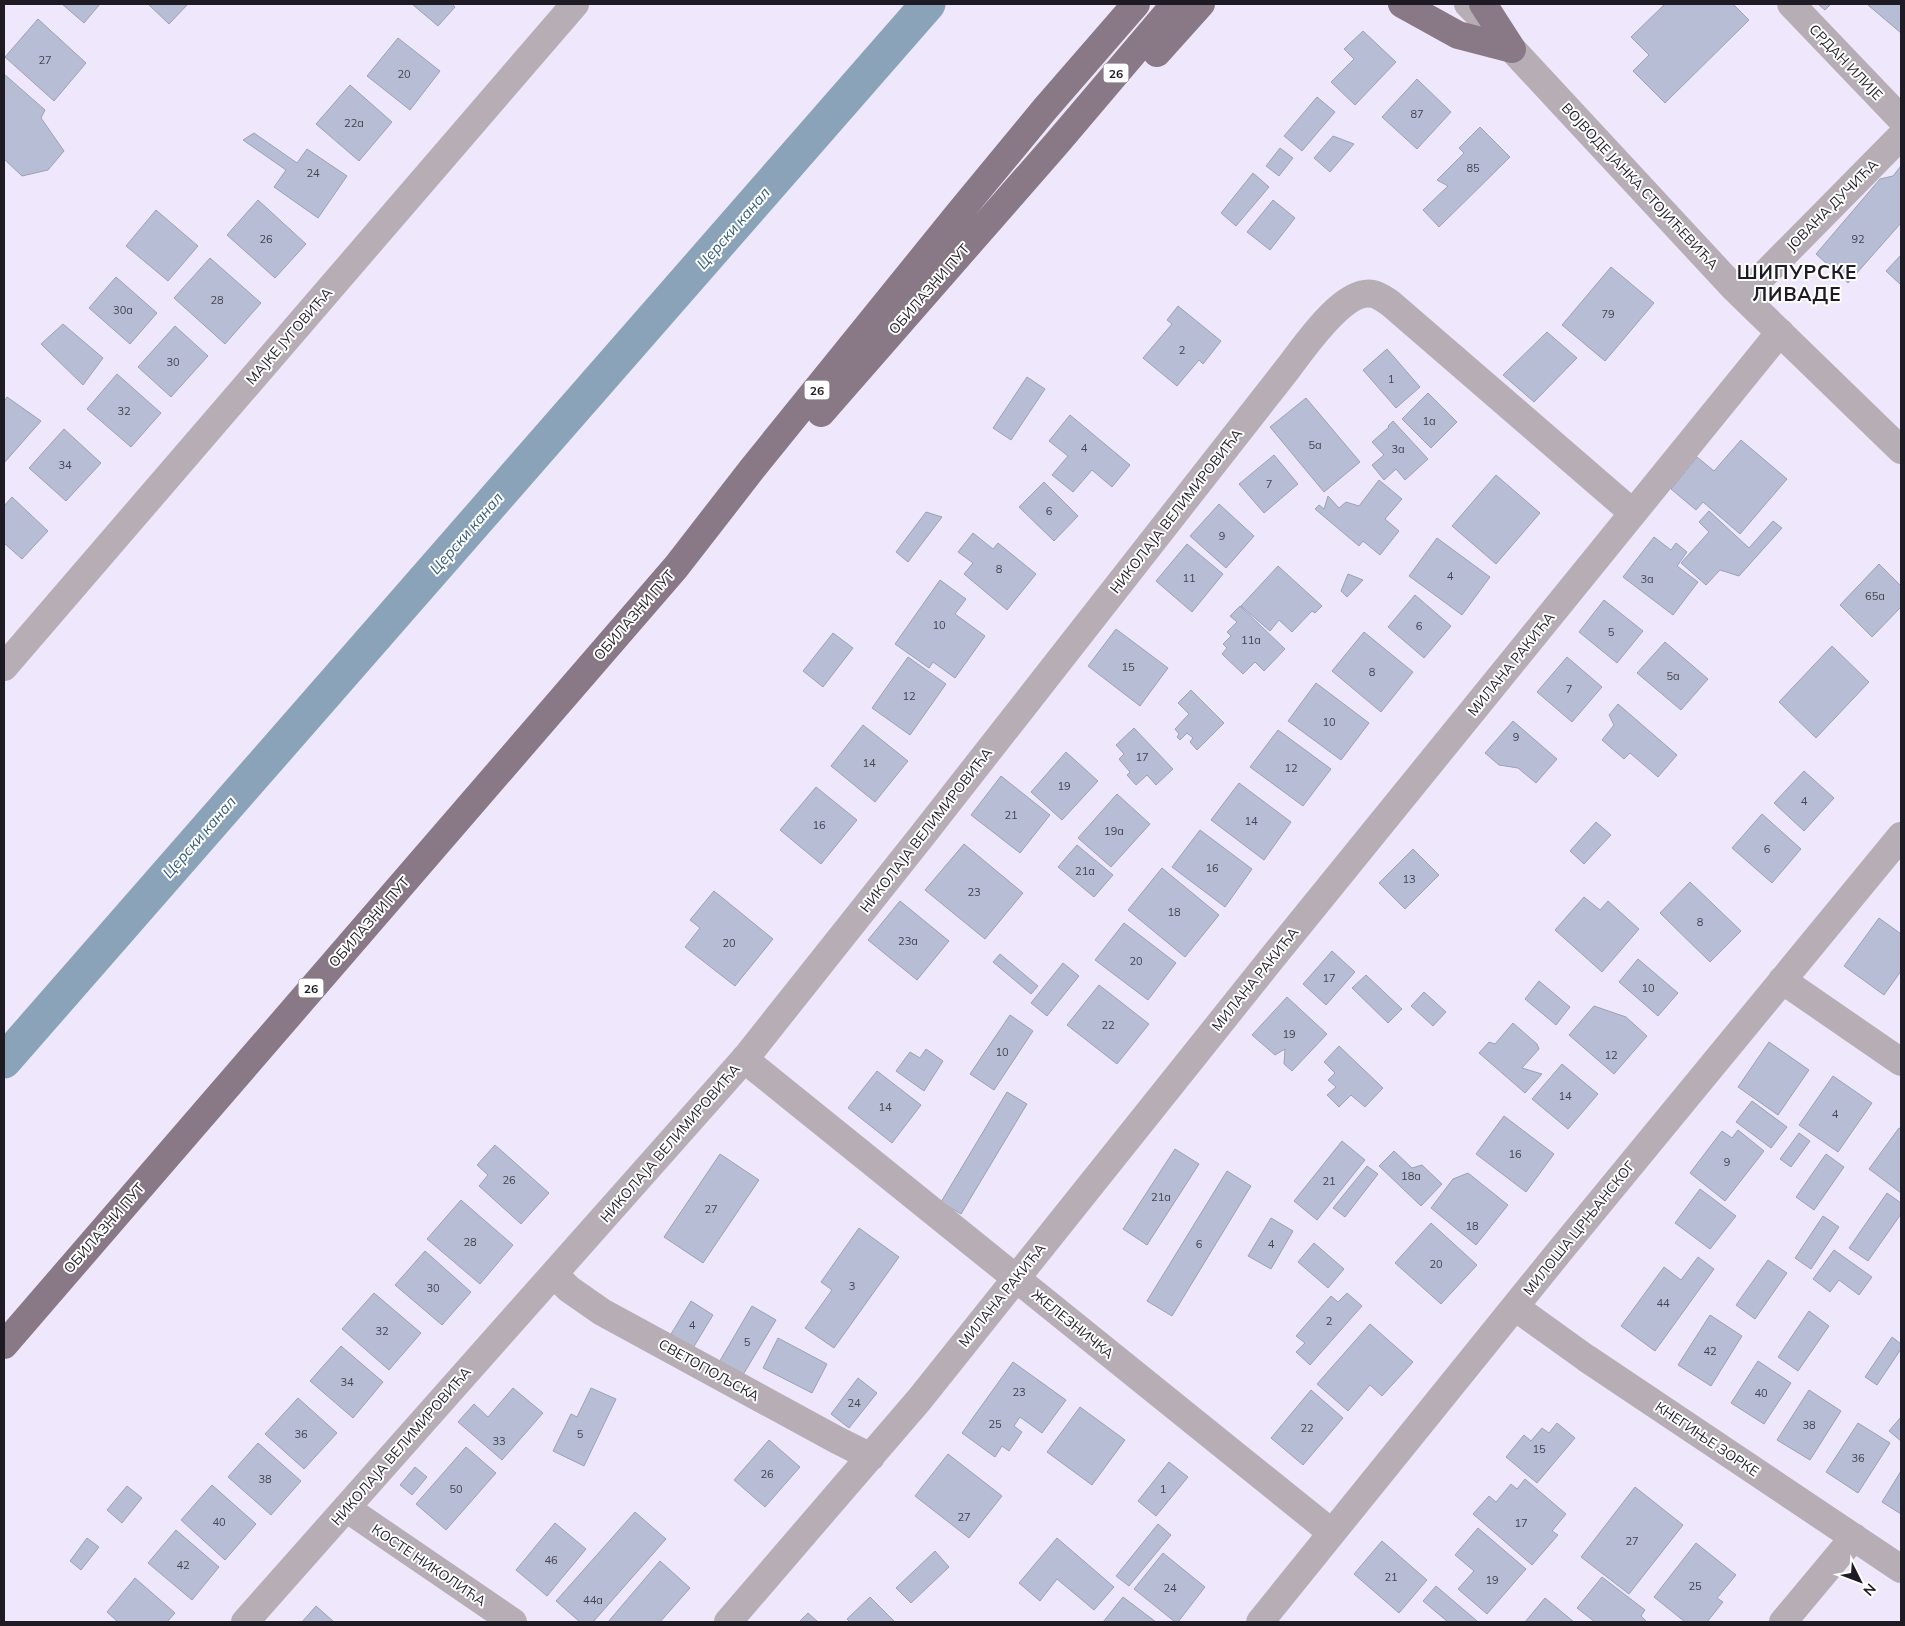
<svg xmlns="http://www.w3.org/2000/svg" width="1905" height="1626" font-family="Mulish,sans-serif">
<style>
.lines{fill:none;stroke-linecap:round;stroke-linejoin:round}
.canal{stroke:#8aa3b8;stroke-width:35}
.building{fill:#b6bdd5;stroke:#9aa1b9}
.minor{stroke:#b6adb5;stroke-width:28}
.tertiary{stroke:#b6adb5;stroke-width:28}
.primary{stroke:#897886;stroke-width:28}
.labels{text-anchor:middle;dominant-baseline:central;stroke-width:4;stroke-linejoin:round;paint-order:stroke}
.number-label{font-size:11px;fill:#444450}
.shield{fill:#fff;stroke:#625f66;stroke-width:1}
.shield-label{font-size:12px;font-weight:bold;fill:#1e1b24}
.street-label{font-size:14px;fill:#1e1b24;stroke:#fff}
.water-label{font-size:15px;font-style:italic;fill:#305b7b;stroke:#fff}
.district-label{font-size:19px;font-weight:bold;letter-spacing:1px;fill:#1e1b24;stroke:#fff}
</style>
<rect width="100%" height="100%" fill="#efe8fc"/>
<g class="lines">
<path class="canal" d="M4,1061L928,4"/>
</g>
<path class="building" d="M62,4H100L84,23Z
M148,4H188L169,24Z
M412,4H452L455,7L438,26Z
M1665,4H1733L1749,20L1665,103L1633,71L1649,55L1631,37Z
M1818,4H1831L1825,10Z
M1869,4H1901V33L1868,5Z
M38,19L86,63L54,101L5,57Z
M1363,31L1396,62L1355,105L1331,82L1354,59L1344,49Z
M398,38L440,71L410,110L367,76Z
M4,74L45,110L41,118L64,151L48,170L22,176L4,159Z
M1417,79L1451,112L1417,149L1382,117Z
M350,85L392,122L359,161L316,124Z
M1317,97L1335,112L1302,151L1284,136Z
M1480,127L1510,157L1439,227L1423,210L1448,186L1437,180L1464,153L1459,148Z
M254,133L297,163L307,149L347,176L318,218L274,187L286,170L243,140Z
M1333,136L1354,144L1330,172L1314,158Z
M1280,148L1293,158L1279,176L1266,166Z
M1901,166V223L1848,283L1816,254L1880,179L1893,176Z
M1253,173L1269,187L1236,226L1221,213Z
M258,200L306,244L275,278L227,235Z
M1273,200L1295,218L1270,250L1247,232Z
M156,210L198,246L168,281L126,246Z
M1901,255V285L1886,271Z
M210,258L261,303L225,344L174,298Z
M1611,267L1654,303L1605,361L1562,325Z
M116,277L157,313L130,344L89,308Z
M1178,306L1221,341L1203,364L1199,360L1177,386L1143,358L1172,324L1167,320Z
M63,324L103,358L83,385L41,344Z
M175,326L208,356L171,397L138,367Z
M1547,332L1577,358L1534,402L1503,375Z
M1387,349L1420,387L1396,408L1363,370Z
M117,374L161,413L131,447L87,409Z
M1027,377L1045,389L1011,440L993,428Z
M1428,393L1457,422L1431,448L1402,419Z
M7,397L41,421L4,463V402Z
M1306,398L1360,462L1324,492L1270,427Z
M1070,415L1130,465L1112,487L1092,470L1073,492L1052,475L1068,456L1049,441Z
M1393,421L1428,459L1405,480L1396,469L1384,480L1372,465L1384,455L1372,442L1389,427L1388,426Z
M64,429L101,463L66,501L29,468Z
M1741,440L1787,479L1740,534L1703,502L1696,510L1671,489L1697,457L1714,471Z
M1274,455L1298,484L1264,513L1239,484Z
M1496,475L1540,513L1496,564L1452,526Z
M1379,480L1402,499L1385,519L1399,531L1380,555L1363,541L1359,546L1315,509L1319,505L1324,509L1328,496L1339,508L1346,502L1359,506Z
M1044,482L1078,516L1054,541L1019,507Z
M12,497L48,531L22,559L4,543V506Z
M1219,504L1254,536L1226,568L1190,536Z
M1709,511L1749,548L1773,521L1782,528L1739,576L1720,570L1706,585L1681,563L1709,532L1699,522Z
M926,512L942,517L908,562L896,552Z
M973,533L993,549L998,543L1036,574L1007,610L964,574L973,563L958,552Z
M1654,537L1671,550L1676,543L1687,552L1677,566L1698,582L1673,615L1623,577Z
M1437,538L1490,577L1462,615L1409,576Z
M1187,544L1223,574L1192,612L1156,581Z
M1879,564L1901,586V607L1872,637L1840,605Z
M1278,566L1322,606L1315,613L1312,611L1292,632L1279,620L1270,631L1241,606Z
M1348,574L1363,580L1347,597L1341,591Z
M940,580L966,599L955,614L985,636L955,678L933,662L929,668L895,644Z
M1415,595L1451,626L1424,658L1388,627Z
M1604,600L1643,631L1617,663L1579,632Z
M1240,606L1285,649L1264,671L1255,662L1243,674L1222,654L1227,648L1223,644L1231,636L1227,632L1237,622L1230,616Z
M1116,629L1168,668L1140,706L1088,666Z
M1364,632L1413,672L1381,712L1332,671Z
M833,633L853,648L823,687L803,671Z
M1665,642L1708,679L1681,710L1637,673Z
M1832,646L1869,682L1816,738L1779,702Z
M908,657L946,684L910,735L872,708Z
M1567,657L1602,687L1572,722L1537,692Z
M1316,683L1369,723L1341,760L1288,721Z
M1191,690L1224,723L1197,750L1190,742L1193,738L1187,733L1180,740L1177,737L1179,734L1175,729L1189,714L1178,703Z
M1618,704L1677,755L1658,777L1630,753L1624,759L1602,740L1614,725L1609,715Z
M1513,721L1557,759L1536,783L1518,768L1499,765L1485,753Z
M863,725L908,761L875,802L831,766Z
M1134,728L1173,769L1156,785L1147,775L1136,785L1127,775L1130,772L1119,759L1124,754L1116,745Z
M1278,730L1331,769L1303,806L1250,767Z
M1066,752L1098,781L1062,820L1031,792Z
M1804,771L1834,798L1804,831L1774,803Z
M1001,776L1050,815L1020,853L971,815Z
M1239,783L1291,822L1264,860L1211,820Z
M816,787L857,820L821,864L780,830Z
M1117,794L1150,824L1111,867L1078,838Z
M1762,814L1801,849L1772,883L1732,848Z
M1596,822L1611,835L1584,864L1570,851Z
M1200,830L1252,869L1225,907L1172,867Z
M964,844L1023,893L985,939L925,890Z
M1077,845L1113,875L1094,897L1058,867Z
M1413,849L1439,875L1405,909L1379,883Z
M1162,868L1219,915L1185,957L1128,910Z
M1690,882L1741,931L1710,962L1660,913Z
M714,891L773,939L735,986L685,947L700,928L690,920Z
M1584,897L1600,910L1608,901L1639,929L1602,972L1555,930Z
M900,901L949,941L917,980L868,940Z
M1879,918L1901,934V971L1884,995L1844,966Z
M1124,923L1176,963L1148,1000L1095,960Z
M1332,951L1355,972L1326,1005L1303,984Z
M1000,954L1038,986L1031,994L993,962Z
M1638,959L1678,993L1658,1016L1619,982Z
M1063,963L1079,976L1047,1016L1031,1003Z
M1366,975L1402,1009L1388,1023L1352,988Z
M1539,981L1570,1007L1556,1025L1525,999Z
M1099,985L1149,1024L1117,1064L1067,1025Z
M1424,992L1446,1012L1433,1026L1411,1006Z
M1287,997L1327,1034L1292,1071L1284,1064L1285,1049L1275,1055L1252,1035Z
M1594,1006L1626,1017L1647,1036L1614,1074L1569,1035Z
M1010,1015L1033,1031L994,1090L970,1074Z
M1513,1023L1537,1044L1539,1049L1522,1068L1542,1074L1525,1093L1479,1053L1489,1042L1495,1044Z
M1769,1042L1809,1070L1778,1115L1738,1087Z
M1339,1046L1383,1088L1365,1107L1351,1095L1339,1107L1327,1095L1336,1087L1328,1080L1335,1073L1324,1062Z
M926,1049L943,1061L924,1091L896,1071L910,1052L920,1058Z
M1562,1064L1598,1094L1568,1129L1532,1099Z
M877,1071L921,1105L892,1143L848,1108Z
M1833,1076L1872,1103L1838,1152L1799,1125Z
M1007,1092L1027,1104L961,1214L941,1202Z
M1752,1101L1787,1127L1771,1148L1736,1122Z
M1504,1116L1554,1154L1526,1192L1476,1154Z
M1899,1128L1901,1129V1193L1869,1169Z
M1738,1130L1764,1151L1725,1201L1690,1173L1722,1131L1732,1138Z
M1799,1133L1810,1141L1791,1167L1780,1159Z
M1342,1141L1365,1160L1317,1220L1294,1201Z
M495,1145L549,1193L521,1224L479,1186L488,1175L477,1165Z
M1175,1149L1199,1164L1147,1245L1123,1229Z
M1394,1151L1412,1168L1422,1165L1442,1184L1421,1206L1379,1166Z
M720,1154L759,1180L703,1263L664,1237Z
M1826,1154L1844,1167L1814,1210L1796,1197Z
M1367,1166L1378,1174L1345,1217L1333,1208Z
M1227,1171L1251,1186L1172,1316L1147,1301Z
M1468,1173L1508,1205L1476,1245L1431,1208L1453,1179Z
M1700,1189L1736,1216L1710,1249L1675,1223Z
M1887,1193L1901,1203V1214L1868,1261L1849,1248Z
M461,1200L513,1245L480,1284L427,1239Z
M1823,1216L1839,1227L1811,1269L1795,1258Z
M1271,1218L1293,1231L1271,1269L1248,1256Z
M1431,1223L1477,1265L1441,1304L1395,1263Z
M859,1228L899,1257L834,1348L805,1328L832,1290L821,1282Z
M1314,1243L1344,1269L1328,1288L1298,1262Z
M1834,1250L1872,1277L1859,1295L1839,1280L1830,1292L1813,1279Z
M425,1251L471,1292L442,1325L395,1285Z
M1698,1257L1714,1269L1655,1351L1621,1326L1664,1267L1681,1280Z
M1768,1260L1787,1273L1755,1319L1736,1305Z
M374,1293L421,1333L389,1370L342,1329Z
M1347,1293L1362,1306L1310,1365L1296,1352L1305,1343L1296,1336L1331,1296L1338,1302Z
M691,1301L713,1315L693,1348L671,1334Z
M752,1306L776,1320L741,1378L718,1364Z
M1809,1311L1829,1326L1798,1371L1778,1357Z
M1710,1315L1742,1336L1711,1386L1678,1365Z
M1370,1324L1413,1362L1382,1396L1370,1385L1348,1411L1317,1384Z
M1892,1337L1901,1344V1349L1877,1385L1865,1377Z
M778,1338L827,1364L812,1393L763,1368Z
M341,1346L383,1382L353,1418L310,1381Z
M1758,1361L1791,1383L1764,1424L1731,1403Z
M1013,1362L1066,1400L1042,1433L1020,1417L1014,1426L1022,1432L1009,1451L1002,1446L995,1457L962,1433Z
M858,1378L877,1393L849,1428L831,1414Z
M513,1388L543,1413L502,1460L458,1422L474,1404L488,1417Z
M591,1388L616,1399L584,1466L553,1451L571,1414L577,1417Z
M1311,1390L1343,1418L1303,1465L1271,1438Z
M1809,1390L1841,1411L1810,1460L1777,1440Z
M298,1398L337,1433L304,1469L265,1434Z
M1080,1407L1125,1440L1092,1485L1047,1452Z
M1901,1417V1441L1889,1431Z
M1557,1423L1575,1438L1537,1483L1506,1457L1524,1435L1531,1441L1542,1428L1549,1433Z
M1858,1423L1890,1443L1858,1493L1826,1472Z
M769,1440L800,1467L765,1507L734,1480Z
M258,1443L301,1481L271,1515L228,1477Z
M466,1447L496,1473L446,1530L416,1504Z
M948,1454L1002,1496L969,1538L915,1496Z
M1169,1462L1188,1477L1156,1516L1138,1501Z
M415,1467L427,1477L412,1495L400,1485Z
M1901,1471V1514L1882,1502Z
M1525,1479L1566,1514L1552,1531L1558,1535L1532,1565L1473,1514L1489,1496L1496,1502L1511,1484L1517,1489Z
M212,1485L256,1524L225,1560L181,1520Z
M127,1486L142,1498L122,1523L107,1510Z
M1635,1487L1683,1525L1629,1594L1581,1557Z
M635,1512L666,1539L593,1622H580L556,1601Z
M555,1523L586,1549L547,1596L516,1570Z
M1158,1524L1171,1535L1129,1586L1116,1576Z
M1478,1528L1526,1569L1487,1614L1458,1589L1474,1571L1455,1555Z
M176,1530L219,1567L192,1600L148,1563Z
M87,1538L99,1547L81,1570L70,1561Z
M1057,1538L1114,1587L1094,1610L1057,1579L1040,1601L1019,1583Z
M1382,1541L1427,1580L1399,1613L1354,1574Z
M1696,1543L1736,1575L1717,1598L1723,1602L1707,1622H1685L1654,1597Z
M935,1551L949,1567L911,1603L896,1588Z
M1163,1553L1205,1587L1178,1622H1175L1134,1589Z
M660,1561L690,1588L660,1622H608Z
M1602,1577L1645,1610L1641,1616L1647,1622H1595L1577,1608Z
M135,1578L175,1613L167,1622H118L107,1612Z
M1436,1586L1477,1621L1476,1622H1448L1423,1601Z
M870,1597L895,1622H850L847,1619Z
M1123,1597L1156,1622H1103Z
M1545,1598L1574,1622H1525Z
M316,1606L334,1622H302Z
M808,1613L818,1622H799Z"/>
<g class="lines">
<path class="minor" d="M1791,4L1901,119
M1743,296L1901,136
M4,667L575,4
M1782,980L1901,1062
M744,1059L1332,1533
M554,1274L569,1289L602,1312L837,1440L871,1457
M1515,1307L1586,1358L1901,1569
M346,1508L513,1622
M245,1622L747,1056L921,837L1289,367C1305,346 1344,288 1373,294C1379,295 1385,300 1390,303L1633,513
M728,1622L919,1400L1268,963L1780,332
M1260,1622L1559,1252L1901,836
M1783,1622L1854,1537"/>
<path class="tertiary" d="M1468,4L1512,49L1734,288L1901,450"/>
<path class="primary" d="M1402,4L1458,35L1512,49
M1483,4L1512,49
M1157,53L1201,4
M821,413L1057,143L1175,4
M4,1345L676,567L752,469L959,213L1044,110L1136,4"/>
</g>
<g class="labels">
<g class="number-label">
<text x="45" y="60">27</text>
<text x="404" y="74">20</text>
<text x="1417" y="114">87</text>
<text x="354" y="123">22a</text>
<text x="1473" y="168">85</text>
<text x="313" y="173">24</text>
<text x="266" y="239">26</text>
<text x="1858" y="239">92</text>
<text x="217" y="300">28</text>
<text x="123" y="310">30a</text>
<text x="1608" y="314">79</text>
<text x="1182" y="350">2</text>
<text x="173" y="362">30</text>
<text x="1391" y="379">1</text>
<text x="124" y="411">32</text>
<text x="1429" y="421">1a</text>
<text x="1315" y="445">5a</text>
<text x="1084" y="448">4</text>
<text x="1398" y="449">3a</text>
<text x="65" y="465">34</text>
<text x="1269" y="484">7</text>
<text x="1049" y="511">6</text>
<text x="1222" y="536">9</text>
<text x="999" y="569">8</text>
<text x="1450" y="576">4</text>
<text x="1189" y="578">11</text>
<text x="1647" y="579">3a</text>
<text x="1875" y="596">65a</text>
<text x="939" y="625">10</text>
<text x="1419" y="626">6</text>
<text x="1611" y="632">5</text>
<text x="1251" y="640">11a</text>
<text x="1128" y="667">15</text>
<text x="1372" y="672">8</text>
<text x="1673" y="676">5a</text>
<text x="1569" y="689">7</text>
<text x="909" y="696">12</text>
<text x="1329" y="722">10</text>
<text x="1516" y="737">9</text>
<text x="1142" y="757">17</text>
<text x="869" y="763">14</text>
<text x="1291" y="768">12</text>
<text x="1064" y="786">19</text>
<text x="1804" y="801">4</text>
<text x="1011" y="815">21</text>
<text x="1251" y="821">14</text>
<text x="819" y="825">16</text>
<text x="1114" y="831">19a</text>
<text x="1767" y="849">6</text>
<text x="1212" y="868">16</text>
<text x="1085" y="871">21a</text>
<text x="1409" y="879">13</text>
<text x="974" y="892">23</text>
<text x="1174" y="912">18</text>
<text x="1700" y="922">8</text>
<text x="908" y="941">23a</text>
<text x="729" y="943">20</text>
<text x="1136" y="961">20</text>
<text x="1329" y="978">17</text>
<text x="1648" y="988">10</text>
<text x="1108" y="1025">22</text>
<text x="1289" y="1034">19</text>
<text x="1002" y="1052">10</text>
<text x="1611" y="1055">12</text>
<text x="1565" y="1096">14</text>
<text x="885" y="1107">14</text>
<text x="1835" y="1114">4</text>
<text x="1515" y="1154">16</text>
<text x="1727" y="1162">9</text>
<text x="1411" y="1176">18a</text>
<text x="509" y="1180">26</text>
<text x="1329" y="1181">21</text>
<text x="1161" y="1197">21a</text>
<text x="711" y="1209">27</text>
<text x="1472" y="1226">18</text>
<text x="470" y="1242">28</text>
<text x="1199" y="1244">6</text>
<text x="1271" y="1244">4</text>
<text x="1436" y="1264">20</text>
<text x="852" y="1286">3</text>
<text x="433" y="1288">30</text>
<text x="1663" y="1303">44</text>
<text x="1329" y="1321">2</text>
<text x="692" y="1325">4</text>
<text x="382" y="1331">32</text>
<text x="747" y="1342">5</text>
<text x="1710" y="1351">42</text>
<text x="347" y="1382">34</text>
<text x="1019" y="1392">23</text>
<text x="1761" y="1393">40</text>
<text x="854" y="1403">24</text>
<text x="995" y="1424">25</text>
<text x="1809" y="1425">38</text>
<text x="1307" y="1428">22</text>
<text x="301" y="1434">36</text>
<text x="580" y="1434">5</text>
<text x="499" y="1441">33</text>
<text x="1539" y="1449">15</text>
<text x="1858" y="1458">36</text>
<text x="767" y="1474">26</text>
<text x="265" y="1479">38</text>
<text x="456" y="1489">50</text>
<text x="1163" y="1489">1</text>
<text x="964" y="1517">27</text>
<text x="219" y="1522">40</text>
<text x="1521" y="1523">17</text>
<text x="1632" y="1541">27</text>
<text x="551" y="1560">46</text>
<text x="183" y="1565">42</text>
<text x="1391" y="1577">21</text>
<text x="1492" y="1580">19</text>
<text x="1695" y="1586">25</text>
<text x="1170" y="1588">24</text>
<text x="593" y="1600">44a</text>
</g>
<g class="shield">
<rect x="1103.5" y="63.5" width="25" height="19" rx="4"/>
<rect x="804.5" y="380.5" width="25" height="19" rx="4"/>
<rect x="298.5" y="978.5" width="25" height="19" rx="4"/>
</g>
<g class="shield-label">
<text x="1116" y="73">26</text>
<text x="817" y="390">26</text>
<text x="311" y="988">26</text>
</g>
<g class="street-label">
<text transform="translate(1846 62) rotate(46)">СРДАН ИЛИЈЕ</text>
<text transform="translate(1640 186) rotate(47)">ВОЈВОДЕ ЈАНКА СТОЈИЋЕВИЋА</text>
<text transform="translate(1832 205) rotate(-45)">ЈОВАНА ДУЧИЋА</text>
<text transform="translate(929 289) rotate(-49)">ОБИЛАЗНИ ПУТ</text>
<text transform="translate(289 336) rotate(-49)">МАЈКЕ ЈУГОВИЋА</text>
<text transform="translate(1176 511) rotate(-52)">НИКОЛАЈА ВЕЛИМИРОВИЋА</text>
<text transform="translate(634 615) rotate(-49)">ОБИЛАЗНИ ПУТ</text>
<text transform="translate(1511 664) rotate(-51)">МИЛАНА РАКИЋА</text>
<text transform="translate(926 830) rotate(-52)">НИКОЛАЈА ВЕЛИМИРОВИЋА</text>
<text transform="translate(369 922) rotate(-49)">ОБИЛАЗНИ ПУТ</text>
<text transform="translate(1255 979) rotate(-51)">МИЛАНА РАКИЋА</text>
<text transform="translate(670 1143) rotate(-49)">НИКОЛАЈА ВЕЛИМИРОВИЋА</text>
<text transform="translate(104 1228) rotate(-49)">ОБИЛАЗНИ ПУТ</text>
<text transform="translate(1579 1228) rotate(-51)">МИЛОША ЦРЊАНСКОГ</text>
<text transform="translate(1002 1295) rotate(-51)">МИЛАНА РАКИЋА</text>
<text transform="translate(1073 1324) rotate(39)">ЖЕЛЕЗНИЧКА</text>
<text transform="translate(709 1370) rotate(29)">СВЕТОПОЉСКА</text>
<text transform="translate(1707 1439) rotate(34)">КНЕГИЊЕ ЗОРКЕ</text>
<text transform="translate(401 1446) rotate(-49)">НИКОЛАЈА ВЕЛИМИРОВИЋА</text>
<text transform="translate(429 1565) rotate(34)">КОСТЕ НИКОЛИЋА</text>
</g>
<g class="water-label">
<text transform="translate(733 228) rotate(-49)">Церски канал</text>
<text transform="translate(466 533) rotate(-49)">Церски канал</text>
<text transform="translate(199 837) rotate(-49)">Церски канал</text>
</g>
<g class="district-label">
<text x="1797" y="272">ШИПУРСКЕ<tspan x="1797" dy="22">ЛИВАДЕ</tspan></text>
</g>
</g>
<rect width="1905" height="1626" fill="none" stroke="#1e1b24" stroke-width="10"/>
<g transform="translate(1860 1581) rotate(132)" stroke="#ffffff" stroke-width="4" paint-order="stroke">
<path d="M0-4L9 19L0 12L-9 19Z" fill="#1e1b24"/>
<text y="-8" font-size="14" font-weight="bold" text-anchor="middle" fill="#1e1b24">N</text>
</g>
</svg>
